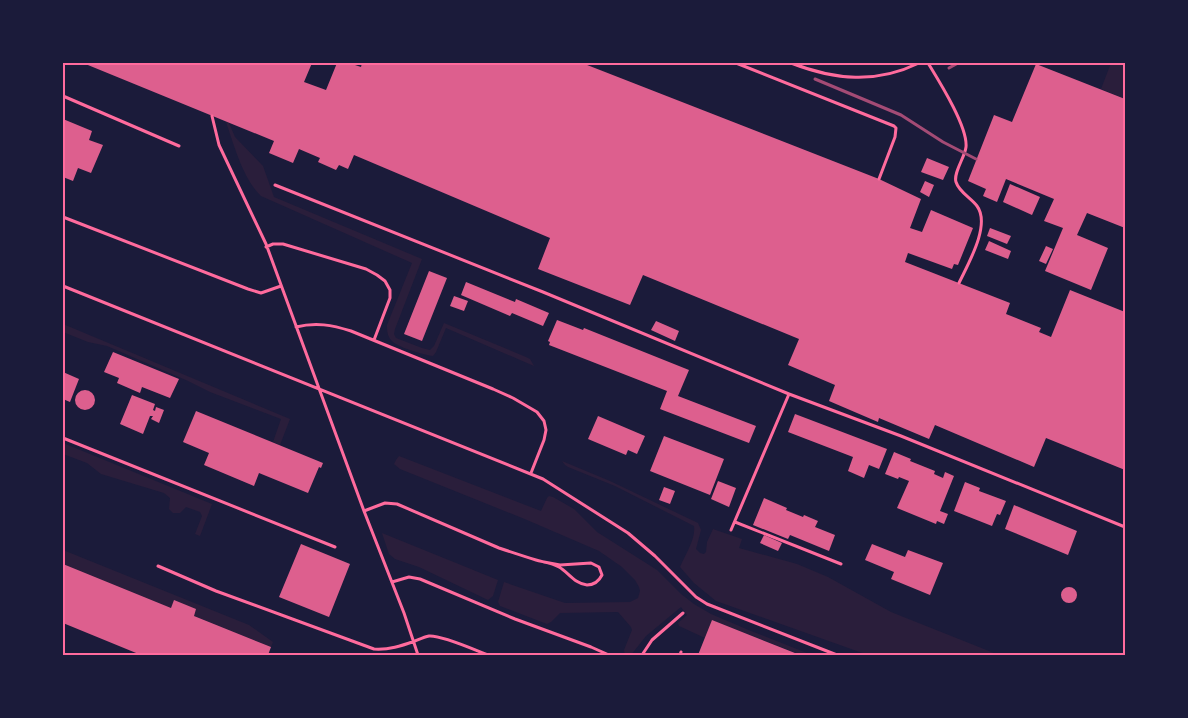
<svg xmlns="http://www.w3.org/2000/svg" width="1188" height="718" font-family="Rubik,sans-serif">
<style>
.green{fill:#2a1e3b}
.building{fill:#dd5f8e}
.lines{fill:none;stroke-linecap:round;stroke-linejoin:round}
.service{stroke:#ff6b9d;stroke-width:3}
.rail{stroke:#a44b75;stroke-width:3}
.neatline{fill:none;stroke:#ff6b9d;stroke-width:2}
</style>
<rect width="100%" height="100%" fill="#1b1b3a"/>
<path class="green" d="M1111,63H1125V99L1101,89Z
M226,122L229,123L235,137L263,166L274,197L422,259L395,329L394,334L396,338L422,348L430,350L434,346L444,323L526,357L530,359L534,366L446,328L436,352L433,356C424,355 396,347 391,340C387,335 387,330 387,325L412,263L261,196C243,179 234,145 226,122Z
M63,324L290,419L280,445L273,442L281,419L210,392L188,381L107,346L88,342L63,332Z
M63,443L212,504L200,536L195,534L202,516L200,512L186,507L180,513H173L169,509L170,498L164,493L101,474L87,463L63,454Z
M399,456L541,511L547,498L549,496L553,497L574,509L597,532L657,570L681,594L694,604L711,614L751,631L812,655H801L712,620L705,638L679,626L678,623L687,615L681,607L646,636L631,655H625L624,650L632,630L631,627L618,612L560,613L551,622L547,624L500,606L498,602L504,582L565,603L630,602L638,598L640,591L639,587L635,580L622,567L599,551L527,520L400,469L394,464L396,460Z
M562,461L610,481L698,523L701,530L696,549L700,553L704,554L706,552L707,542L713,529L742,539L739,548L797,564L828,577L891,612L999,655H868L716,601L694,583L680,567C685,555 696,539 694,526L615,486L568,467L565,465Z
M382,533L498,580L493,596L488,600L419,567L395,559L389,554Z
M63,550L249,625L273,642L271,647L194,616L174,601L171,608L63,564Z"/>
<path class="building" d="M83,63H312L304,82L326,90L337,63H349L361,67L362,63H582L879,179L921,199L910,228L922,232L931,210L973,228L958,265L954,264L952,269L908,253L905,262L1010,303L1006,314L1041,328L1039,332L1051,337L1070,290L1125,312V470L1046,438L1034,467L935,425L929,439L879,418L878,422L829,401L835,385L788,365L799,339L643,275L630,305L538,269L550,238L354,155L348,169L339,165L336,170L318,162L320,158L299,149L293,163L269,153L274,141Z
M1036,64L1125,99V228L1087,213L1077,235L1108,248L1091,290L1045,271L1063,228L1044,221L1054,199L1006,179L997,202L983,196L986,189L968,181L994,115L1012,122Z
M63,119L92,131L89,140L103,145L91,173L78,168L73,181L63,177Z
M927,158L949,167L943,180L921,172Z
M925,181L934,185L929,197L920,192Z
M1010,184L1040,197L1032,215L1003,202Z
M990,228L1011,236L1007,244L987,236Z
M989,241L1011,251L1008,259L985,250Z
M1046,246L1053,249L1046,264L1039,261Z
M429,271L447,278L422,341L404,334Z
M466,282L515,302L516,299L549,313L543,326L512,313L510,316L461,295Z
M454,296L468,301L464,311L450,306Z
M557,320L583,330L584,328L689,370L678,396L756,426L749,443L660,409L667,391L549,345L550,342L548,341Z
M656,321L679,331L675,341L651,330Z
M113,352L179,379L170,398L142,387L140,393L117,383L119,378L104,372Z
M63,372L79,379L70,402L63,399Z
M75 400a10 10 0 1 1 20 0a10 10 0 1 1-20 0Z
M132,395L155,404L153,410L155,411L156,407L164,410L159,423L151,419L153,416H150L143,434L120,424Z
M196,411L323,463L321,468L319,467L308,493L259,473L254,486L204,465L209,453L183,442Z
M795,414L887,449L879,469L869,465L864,478L848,471L853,457L788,432Z
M598,416L645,436L637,454L628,450L626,455L588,439Z
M664,436L724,459L710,495L650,471Z
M894,452L911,459L910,461L935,471L934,474L943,478L945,472L954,476L940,511L948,514L944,524L937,521L936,524L897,508L909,481L899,477L898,479L885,474Z
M718,481L736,488L729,507L711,499Z
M965,482L980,488L979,491L1006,501L1000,515L997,514L992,526L954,511Z
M664,487L675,491L670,504L659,500Z
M764,498L787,508L786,510L803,517L804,515L818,521L815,527L835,535L829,551L790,535L788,539L753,525Z
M1014,505L1077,531L1068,555L1005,529Z
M764,535L782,543L778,551L760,543Z
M301,544L350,564L329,617L279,597Z
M872,544L905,557L908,550L943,563L930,595L891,579L894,572L865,560Z
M63,564L171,608L174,600L196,609L194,616L271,647L268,655H141L63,623Z
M1061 595a8 8 0 1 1 16 0a8 8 0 1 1-16 0Z
M712,620L800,655H698Z"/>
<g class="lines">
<path class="service" d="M736,63L894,126L896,128L895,137L879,179
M791,63C835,80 876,84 919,63
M928,63C939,81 968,127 966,147C965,157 953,173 956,182C959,192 971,198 977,206C991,225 968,264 959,283
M63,96L179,146
M212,116L219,145L266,244L364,511L404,613L418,655
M275,185L543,292L789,394L901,436L1125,527
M63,217L248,289L261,293L281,286
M266,247L273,244H283L366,269L377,275L385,281L390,290V298L374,340
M63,286L543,479L628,533L655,556L696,597L707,604L837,655
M296,327C316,322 332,325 351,331L493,389L513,398L537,412L544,421L546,430L544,440L531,473
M63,438L335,547
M364,511L385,503L397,504L499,548C511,552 523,556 536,560C543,562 552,563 559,567C568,572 575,584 587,585C594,585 599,581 602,575L599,567L591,563L560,565L544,562
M735,522L841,564
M731,530L789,394
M158,566L216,591L374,649C389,650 401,646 415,641C420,639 424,637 429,636C442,635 475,650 488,655
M392,582L409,577L420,579L515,619L591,647L609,655
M642,655L652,640L683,613
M680,655L681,652"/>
<path class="rail" d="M949,68L958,63
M815,79L901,115L943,142L976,159"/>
</g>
<rect width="1188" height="718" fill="none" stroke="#1b1b3a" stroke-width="129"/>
<rect x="64" y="64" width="1060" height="590" class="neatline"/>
</svg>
